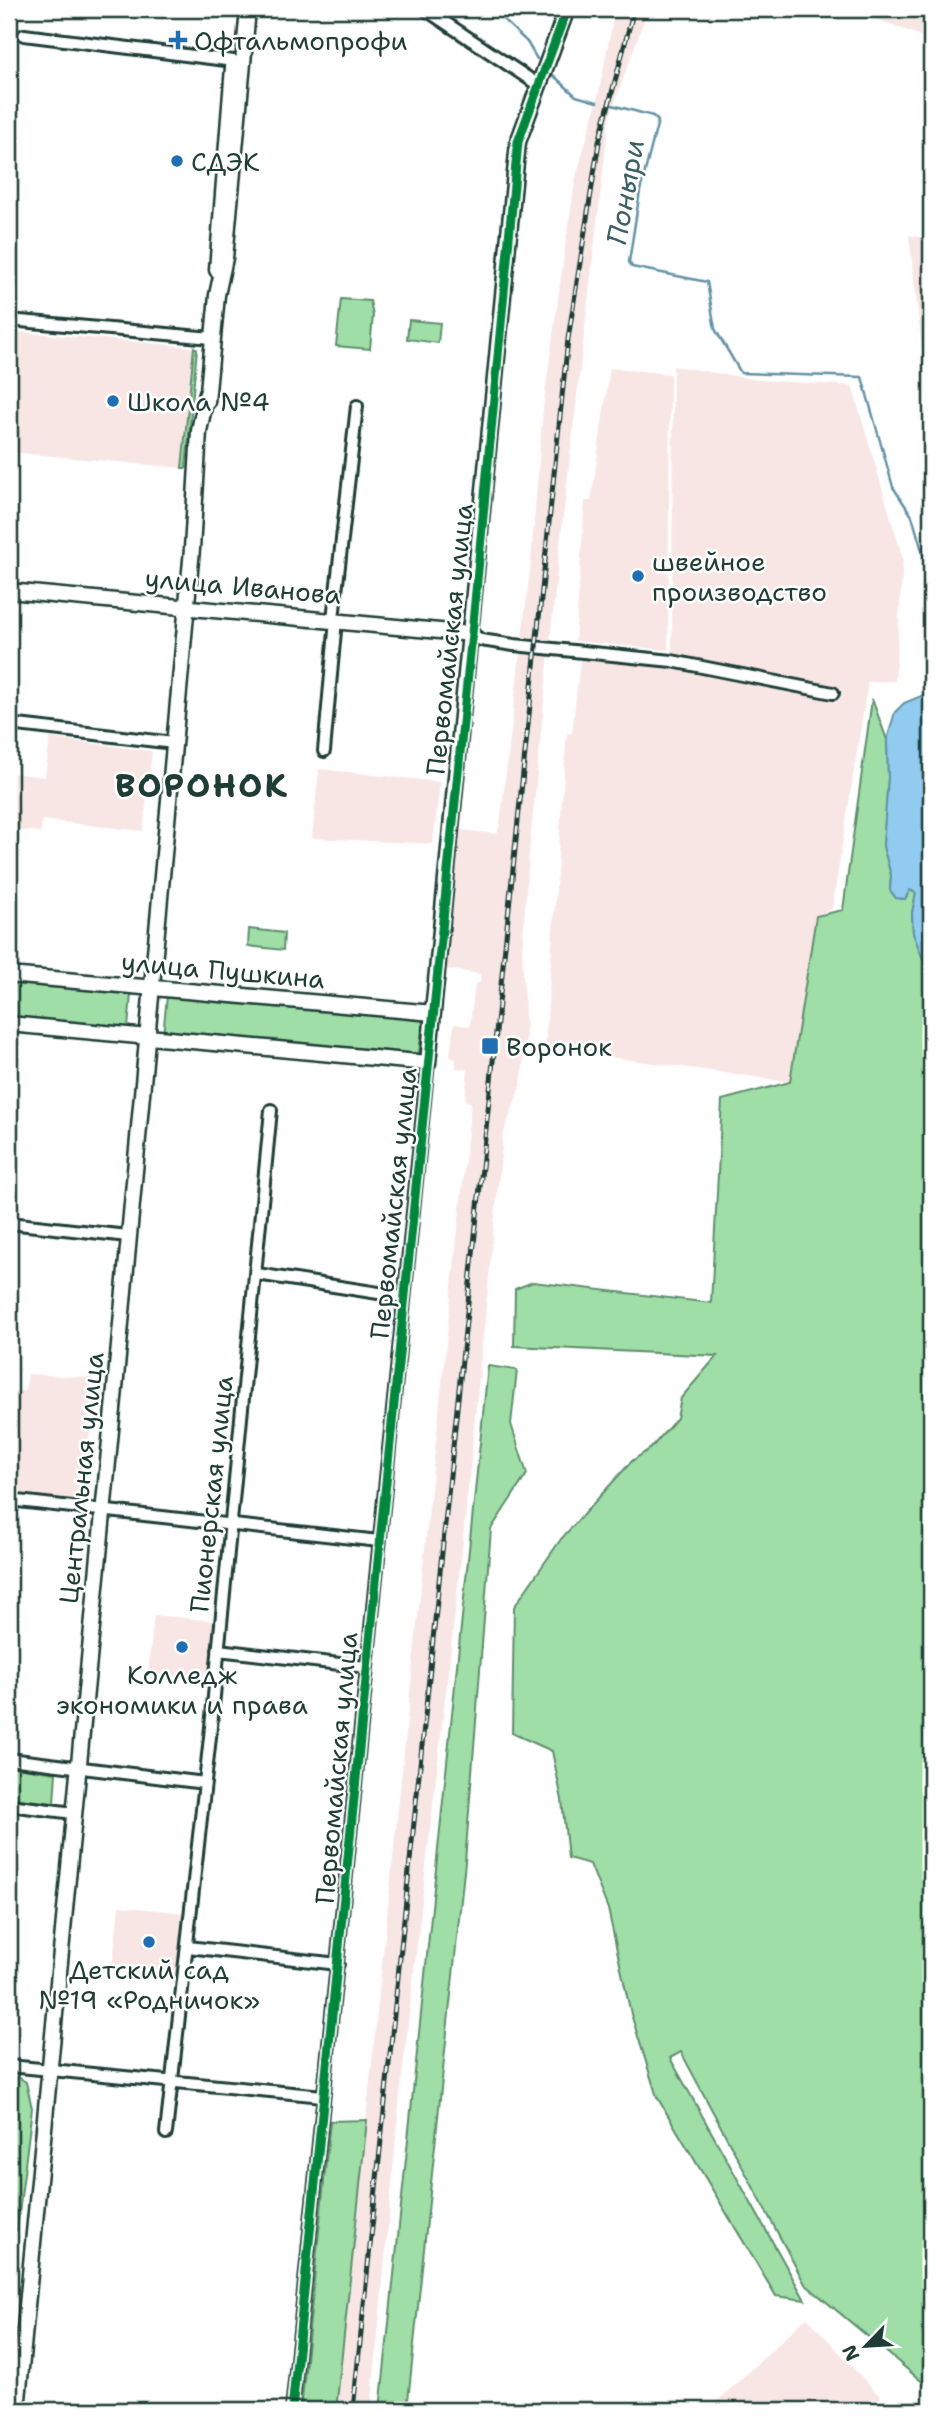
<svg xmlns="http://www.w3.org/2000/svg" width="940" height="2419" font-family="'Shantell Sans',sans-serif">
<style>
.built{fill:#f8e6e5}
.green{fill:#9fdea7;stroke:#5f8e6e;stroke-width:2}
.water{fill:#91cbf0;stroke:#6392a5;stroke-width:2}
.lines{fill:none;stroke-linecap:round;stroke-linejoin:round}
.stream{stroke:#6392a5;stroke-width:2.5}
.street-casing{stroke:#1f3d34;stroke-width:16}
.secondary-casing{stroke:#1f3d34;stroke-width:19}
.street{stroke:#fff;stroke-width:10}
.secondary{stroke:#fff;stroke-width:14}
.rail-casing{stroke:#1f3d34;stroke-width:5}
.rail{stroke:#fff;stroke-width:2.5;stroke-dasharray:8;stroke-linecap:butt}
.cycleway-casing{stroke:#fff;stroke-width:13}
.cycleway{stroke:#00873e;stroke-width:9}
.poi-dot{fill:#1f6fb2;stroke:#fff;stroke-width:2.5}
.labels{text-anchor:middle;dominant-baseline:central;stroke-width:5;stroke-linejoin:round;paint-order:stroke}
.poi-label{font-size:26px;fill:#1f3d34;stroke:#fff;text-anchor:start}
.street-label{font-size:26px;fill:#1f3d34;stroke:#fff}
.water-label{font-size:28px;font-style:italic;fill:#3c6063;stroke:#fff}
.district-label{font-size:33px;font-weight:bold;letter-spacing:2px;fill:#1f3d34;stroke:#fff}
</style>
<rect width="100%" height="100%" fill="#fff"/>
<filter id="ink" filterUnits="userSpaceOnUse"><feTurbulence type="fractalNoise" baseFrequency=".0143" numOctaves="2"/><feDisplacementMap in="SourceGraphic" scale="14" xChannelSelector="R" yChannelSelector="G"/><feConvolveMatrix kernelMatrix="1 2 1 2 8 2 1 2 1" color-interpolation-filters="sRGB"/></filter>
<g filter="url(#ink)">
<path class="built" d="M615,9H648L609,119L559,552L529,853L522,951L526,1035L521,1084L503,1135L461,1559L400,2094L371,2410H336L471,1102L465,1101L468,1070L456,1068V1059L450,1057L454,1024L470,1026L475,983H480L481,974L446,969L459,830L497,834L500,824L531,561L543,408L566,241L576,177L597,102Z
M849,9H931V40L890,24Z
M909,235L931,239V429Z
M9,331L194,347L182,468L9,452Z
M673,366L759,380L852,386L903,559L895,681L868,682L832,909L816,916L790,1082L545,1048L566,742L567,733H572L581,652L672,660Z
M610,368L670,374L668,650L575,641L585,501H591Z
M50,738L152,751L143,831L42,820L41,832L9,829V773L45,777Z
M319,769L440,782L433,844L312,838Z
M28,1374L93,1378L85,1501L9,1495V1391H25Z
M154,1615L215,1621L208,1682L148,1673Z
M119,1906L185,1913L178,1979L112,1972Z
M807,2317L892,2410H708Z"/>
<path class="green" d="M341,299L370,301L373,315L370,349L336,346Z
M409,320L440,323L438,343L407,339Z
M194,347L197,349L186,468H182Z
M872,699L887,740L888,778L883,846L891,875L890,890L896,898L905,899L910,890L916,893L912,913L913,933L931,979V2389L805,2284L681,2052L670,2058L805,2300L776,2296L657,2097L631,2014L608,1909L590,1864L568,1858L562,1800L552,1751L512,1733L514,1607L561,1539L632,1461L651,1448L677,1418L681,1398L717,1356L514,1346L515,1289L533,1282L711,1303L722,1100L790,1082L816,916L843,910Z
M249,929L284,933L283,950L248,946Z
M9,982L131,994L128,1028L9,1017Z
M167,996L423,1018L418,1060L163,1035Z
M488,1366L517,1370L511,1424L527,1474L491,1529L465,1862L407,2410H380Z
M9,1766L56,1773L54,1803L9,1798Z
M9,2071L26,2082L32,2108L17,2230L13,2232L9,2253V2136L12,2115Z
M367,2120L336,2410H301L330,2121Z"/>
<path class="water" d="M931,692V979L913,933L912,913L916,893L910,890L905,899L896,898L890,890L891,875L883,846L888,778L887,740L895,712L904,703Z"/>
<g class="lines">
<path class="stream" d="M492,9L527,42L537,59
M553,75L576,96L597,102
M612,105L653,116L658,121L640,191L629,262L632,267L707,282L715,329L741,373L862,377L893,487L912,516L931,582"/>
<g class="street-casing">
<path id="street" d="M425,9L537,84
M24,35L234,61
M9,320L212,338
M333,619L357,406
M472,634L481,640L514,645L672,661L833,693
M9,724L174,743
M324,751L336,620
M9,1223L128,1236
M257,1274L404,1297
M9,1500L379,1541
M218,1650L366,1667
M9,1759L205,1783
M9,1805L74,1813
M188,1947L338,1964
M9,2066L323,2096
M166,2133L210,1737L271,1110
M292,2410L428,1063"/>
</g>
<g class="secondary-casing">
<path id="secondary" d="M217,270L233,67
M207,402L217,295L225,258L248,9
M9,591L472,634
M9,975L433,1013
M9,1024L428,1063L518,142L567,9
M17,2410L116,1378L192,549L199,431L207,393"/>
</g>
<use href="#street" class="street"/>
<use href="#secondary" class="secondary"/>
<g class="rail-casing">
<path id="rail" d="M353,2410L568,339L599,142L634,9"/>
</g>
<use href="#rail" class="rail"/>
<g class="cycleway-casing">
<path id="cycleway" d="M292,2410L472,634L518,142L567,9"/>
</g>
<use href="#cycleway" class="cycleway"/>
</g>
</g>
<g class="poi-dot">
<path d="M174.5 29.5h7v7h7v7h-7v7h-7v-7h-7v-7h7z"/>
<circle cx="177" cy="161" r="7"/>
<circle cx="113" cy="401" r="7"/>
<circle cx="638" cy="576" r="7"/>
<rect x="481" y="1037" width="18" height="18" rx="3.5"/>
<circle cx="182" cy="1647" r="7"/>
<circle cx="149" cy="1942" r="7"/>
</g>
<g class="labels">
<g class="poi-label">
<text x="194" y="40">Офтальмопрофи</text>
<text x="191" y="161">СДЭК</text>
<text x="127" y="401">Школа №4</text>
<text x="652" y="561">швейное<tspan x="652" dy="30">производство</tspan></text>
<text x="506" y="1046">Воронок</text>
<text x="182" y="1674" text-anchor="middle">Колледж<tspan x="182" dy="30">экономики и права</tspan></text>
<text x="149" y="1969" text-anchor="middle">Детский сад<tspan x="149" dy="30">№19 «Родничок»</tspan></text>
</g>
<g class="street-label">
<text transform="translate(243 586) rotate(5)">улица Иванова</text>
<text transform="translate(449 639) rotate(-84)">Первомайская улица</text>
<text transform="translate(223 970) rotate(5)">улица Пушкина</text>
<text transform="translate(393 1203) rotate(-84)">Первомайская улица</text>
<text transform="translate(81 1478) rotate(-84)">Центральная улица</text>
<text transform="translate(211 1494) rotate(-84)">Пионерская улица</text>
<text transform="translate(336 1768) rotate(-85)">Первомайская улица</text>
</g>
<g class="water-label">
<text transform="translate(625 192) rotate(-80)">Поныри</text>
</g>
<g class="district-label">
<text x="202" y="785">ВОРОНОК</text>
</g>
</g>
<rect width="940" height="2419" fill="none" stroke="#fff" stroke-width="35"/>
<rect x="18" y="18" width="905" height="2384" fill="none" stroke="#1f3d34" stroke-width="2.5" filter="url(#ink)"/>
<g transform="translate(866 2346) rotate(245)" stroke="#ffffff" stroke-width="5" paint-order="stroke">
<path d="M0-5L12 26L0 18L-12 26Z" fill="#1f3d34"/>
<text y="-10" font-size="19" font-weight="bold" text-anchor="middle" fill="#1f3d34">N</text>
</g>
</svg>
